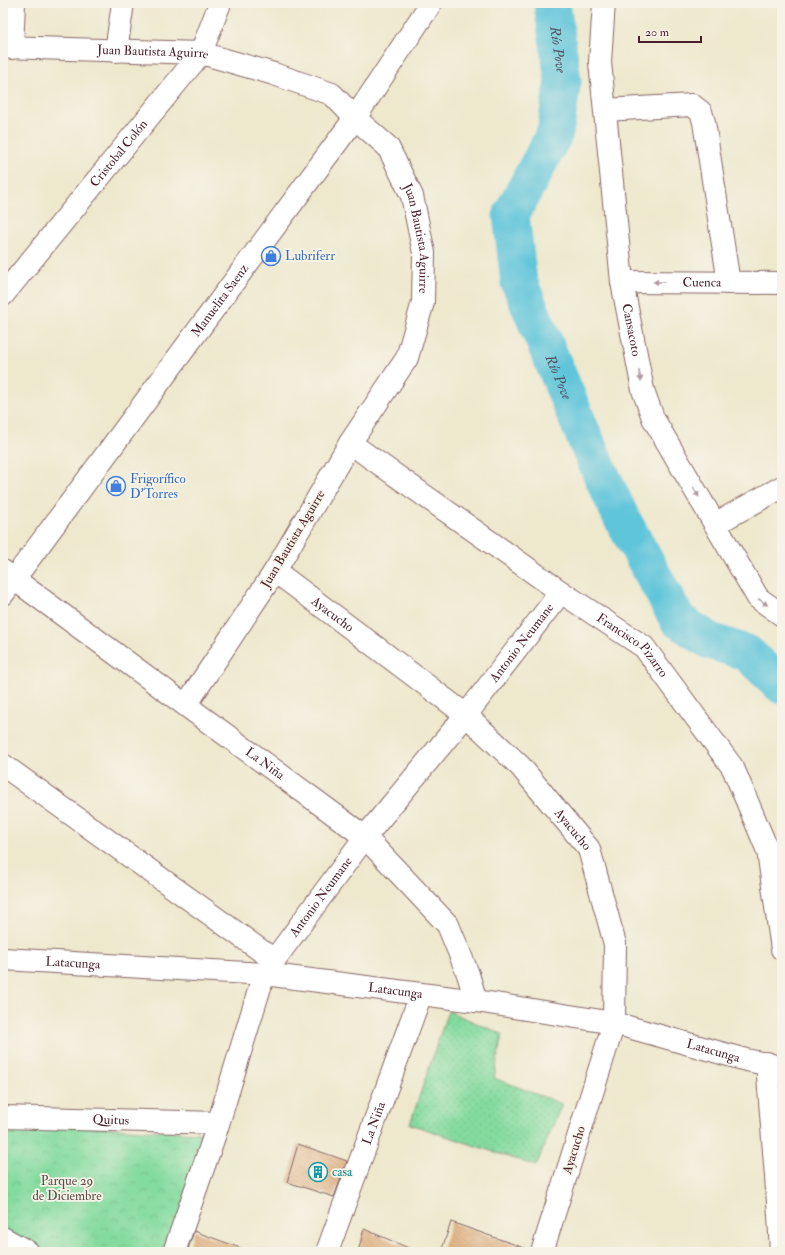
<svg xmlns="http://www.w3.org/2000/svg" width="785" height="1255" font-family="'IM FELL Double Pica',serif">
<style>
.grass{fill:url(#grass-dots);stroke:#677d65}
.park{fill:url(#park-crowns);stroke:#677d65}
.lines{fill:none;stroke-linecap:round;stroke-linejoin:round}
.river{stroke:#5ec5da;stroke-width:37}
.building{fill:url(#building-back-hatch)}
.minor-casing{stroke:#836564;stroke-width:24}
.minor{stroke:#fff;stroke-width:22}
.oneway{fill:#ae9aa0}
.labels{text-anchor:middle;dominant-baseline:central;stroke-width:3.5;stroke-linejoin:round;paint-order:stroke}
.street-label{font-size:13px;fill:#4a1f2b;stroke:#f7f3e8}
.shop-label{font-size:13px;fill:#366cbe;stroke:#f7f3e8;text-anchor:start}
.culture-label{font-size:13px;fill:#0d838f;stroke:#f7f3e8;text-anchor:start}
.park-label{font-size:13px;fill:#584e48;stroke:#f7f3e8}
.water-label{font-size:14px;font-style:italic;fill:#505160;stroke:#f7f3e8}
</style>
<defs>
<pattern id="grass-dots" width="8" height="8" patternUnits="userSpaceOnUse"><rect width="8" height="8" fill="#84db9f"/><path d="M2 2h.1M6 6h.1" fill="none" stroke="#74bc89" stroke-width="1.8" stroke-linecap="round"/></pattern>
<pattern id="park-crowns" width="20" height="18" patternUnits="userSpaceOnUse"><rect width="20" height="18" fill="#84db9f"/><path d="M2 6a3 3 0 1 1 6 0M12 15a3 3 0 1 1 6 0" fill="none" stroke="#74bc89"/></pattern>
<pattern id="building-back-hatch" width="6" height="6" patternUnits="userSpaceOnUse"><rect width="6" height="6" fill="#e0b486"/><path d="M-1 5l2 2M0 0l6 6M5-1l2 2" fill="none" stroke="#c29a74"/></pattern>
</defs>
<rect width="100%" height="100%" fill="#f7f3e8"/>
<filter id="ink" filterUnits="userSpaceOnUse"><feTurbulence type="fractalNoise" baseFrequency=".025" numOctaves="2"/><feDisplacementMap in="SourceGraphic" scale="8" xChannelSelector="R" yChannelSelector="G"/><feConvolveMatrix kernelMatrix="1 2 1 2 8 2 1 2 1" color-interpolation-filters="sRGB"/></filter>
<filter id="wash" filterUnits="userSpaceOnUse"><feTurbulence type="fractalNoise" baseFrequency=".012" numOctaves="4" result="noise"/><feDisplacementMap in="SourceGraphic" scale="16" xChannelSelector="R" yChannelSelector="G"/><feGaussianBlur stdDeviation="0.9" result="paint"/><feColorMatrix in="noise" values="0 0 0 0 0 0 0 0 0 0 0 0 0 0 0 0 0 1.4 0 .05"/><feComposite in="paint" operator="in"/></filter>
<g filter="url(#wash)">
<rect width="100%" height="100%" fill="#eee8cd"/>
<path class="grass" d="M448,1011L502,1034L494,1078L562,1104L536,1166L410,1124Z"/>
<path class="park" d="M3,1122L215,1134L174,1252H28L3,1238Z"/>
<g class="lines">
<path class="river" id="s1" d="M552,3L563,81L555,133L511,215L519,282L589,448L621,517L678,620L710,641L747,653L782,686"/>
</g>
<g id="blocks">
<path class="building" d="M298,1144L347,1161L334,1197L287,1182Z
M451,1222L530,1250L529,1252H441Z
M364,1229L418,1252H358Z
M194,1231L246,1250V1252H187Z"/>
</g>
</g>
<g filter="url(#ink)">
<use href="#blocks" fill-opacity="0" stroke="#836564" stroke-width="1"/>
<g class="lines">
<g class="minor-casing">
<g id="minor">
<path id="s2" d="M604,3L600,62L622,282L643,390L653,418L758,598L782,615"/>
<path id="s3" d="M3,47L201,53L274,74L332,94L355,118L388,147L412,196L424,253L423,302L407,358L350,443L275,571L186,705"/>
<path d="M12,48L14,3"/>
<path d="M116,51L123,3"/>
<path d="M605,110L692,105L701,112L704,122L729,283"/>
<path id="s4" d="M622,282L782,283"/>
<path id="s5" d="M3,295L201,53L220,3"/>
<path id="s6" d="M350,443L561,592L644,647L733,768L768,851L782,949"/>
<path d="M715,524L782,487"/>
<path id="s7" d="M3,571L365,837L448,925L468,974L476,1001"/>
<path id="s8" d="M275,571L466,715L520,766L589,849L615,944L614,1023L542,1252"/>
<path id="s9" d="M3,594L355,118L431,3"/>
<path d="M3,765L274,960"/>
<path id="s10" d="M3,959L264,974L476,1001L614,1023L746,1060L782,1067"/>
<path d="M767,1063L779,1215L781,1252"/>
<path id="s11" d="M3,1117L218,1123"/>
<path d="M3,1238L28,1252"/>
<path id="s12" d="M174,1252L215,1134L264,974L365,837L466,715L561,592"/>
<path id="s13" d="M327,1252L421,994"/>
</g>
</g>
<use href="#minor" class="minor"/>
</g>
<defs><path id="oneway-solid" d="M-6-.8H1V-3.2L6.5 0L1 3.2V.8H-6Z"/></defs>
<g class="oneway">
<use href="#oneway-solid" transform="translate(659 282) rotate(-180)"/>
<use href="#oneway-solid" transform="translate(640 376) rotate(79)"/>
<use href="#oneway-solid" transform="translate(696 492) rotate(60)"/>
<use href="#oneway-solid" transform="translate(763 602) rotate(35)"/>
</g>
</g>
<defs>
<g id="shop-ring" transform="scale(1)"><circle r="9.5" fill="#f7f3e8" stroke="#3f7fe0" stroke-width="1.5"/><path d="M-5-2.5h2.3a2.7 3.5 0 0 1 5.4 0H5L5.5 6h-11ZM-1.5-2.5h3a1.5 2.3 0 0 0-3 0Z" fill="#3f7fe0"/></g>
<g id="building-ring" transform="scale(1)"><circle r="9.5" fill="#f7f3e8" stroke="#0f9aa8" stroke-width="1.5"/><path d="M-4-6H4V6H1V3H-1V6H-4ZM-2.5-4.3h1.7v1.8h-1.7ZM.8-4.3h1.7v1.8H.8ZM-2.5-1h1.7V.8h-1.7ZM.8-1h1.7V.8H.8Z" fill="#0f9aa8"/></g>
</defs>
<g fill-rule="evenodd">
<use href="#shop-ring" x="271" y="256"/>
<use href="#shop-ring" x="116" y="486"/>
<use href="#building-ring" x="318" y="1172"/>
</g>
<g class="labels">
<g class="street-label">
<text stroke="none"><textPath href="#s3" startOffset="150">Juan Bautista Aguirre</textPath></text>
<text stroke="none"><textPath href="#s5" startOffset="183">Cristobal Colón</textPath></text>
<text stroke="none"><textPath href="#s3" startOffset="510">Juan Bautista Aguirre</textPath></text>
<text stroke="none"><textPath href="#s4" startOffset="80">Cuenca</textPath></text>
<text stroke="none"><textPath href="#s9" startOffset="365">Manuelita Saenz</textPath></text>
<text stroke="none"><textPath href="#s2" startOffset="329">Cansacoto</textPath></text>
<text transform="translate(293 539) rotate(-59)">Juan Bautista Aguirre</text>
<text stroke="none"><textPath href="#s8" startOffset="72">Ayacucho</textPath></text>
<text stroke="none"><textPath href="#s12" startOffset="712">Antonio Neumane</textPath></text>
<text stroke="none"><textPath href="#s6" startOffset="348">Francisco Pizarro</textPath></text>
<text stroke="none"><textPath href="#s7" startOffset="325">La Niña</textPath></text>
<text stroke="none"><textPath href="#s8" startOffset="396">Ayacucho</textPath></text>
<text stroke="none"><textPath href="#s12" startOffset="388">Antonio Neumane</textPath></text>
<text stroke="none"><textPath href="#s10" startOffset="70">Latacunga</textPath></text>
<text stroke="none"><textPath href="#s10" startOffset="394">Latacunga</textPath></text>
<text stroke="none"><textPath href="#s10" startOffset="718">Latacunga</textPath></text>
<text stroke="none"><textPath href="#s11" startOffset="108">Quitus</textPath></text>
<text stroke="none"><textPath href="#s13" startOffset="137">La Niña</textPath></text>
<text transform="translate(574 1150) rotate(-73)">Ayacucho</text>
</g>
<g class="shop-label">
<text x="285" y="256">Lubriferr</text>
<text x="130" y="479">Frigorífico<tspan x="130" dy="15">D'Torres</tspan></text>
</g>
<g class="culture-label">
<text x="332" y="1172">casa</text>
</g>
<g class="park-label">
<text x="67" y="1181">Parque 29<tspan x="67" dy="15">de Diciembre</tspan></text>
</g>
<g class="water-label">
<text stroke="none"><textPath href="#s1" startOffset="47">Río Pove</textPath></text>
<text stroke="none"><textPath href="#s1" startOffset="395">Río Pove</textPath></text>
</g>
</g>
<rect width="785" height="1255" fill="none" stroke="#f7f3e8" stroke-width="16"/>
<path d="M639 36v6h62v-6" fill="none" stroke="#4a1f2b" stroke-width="2"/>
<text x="645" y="36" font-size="12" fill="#4a1f2b" stroke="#f7f3e8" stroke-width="3" paint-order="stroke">20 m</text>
</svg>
